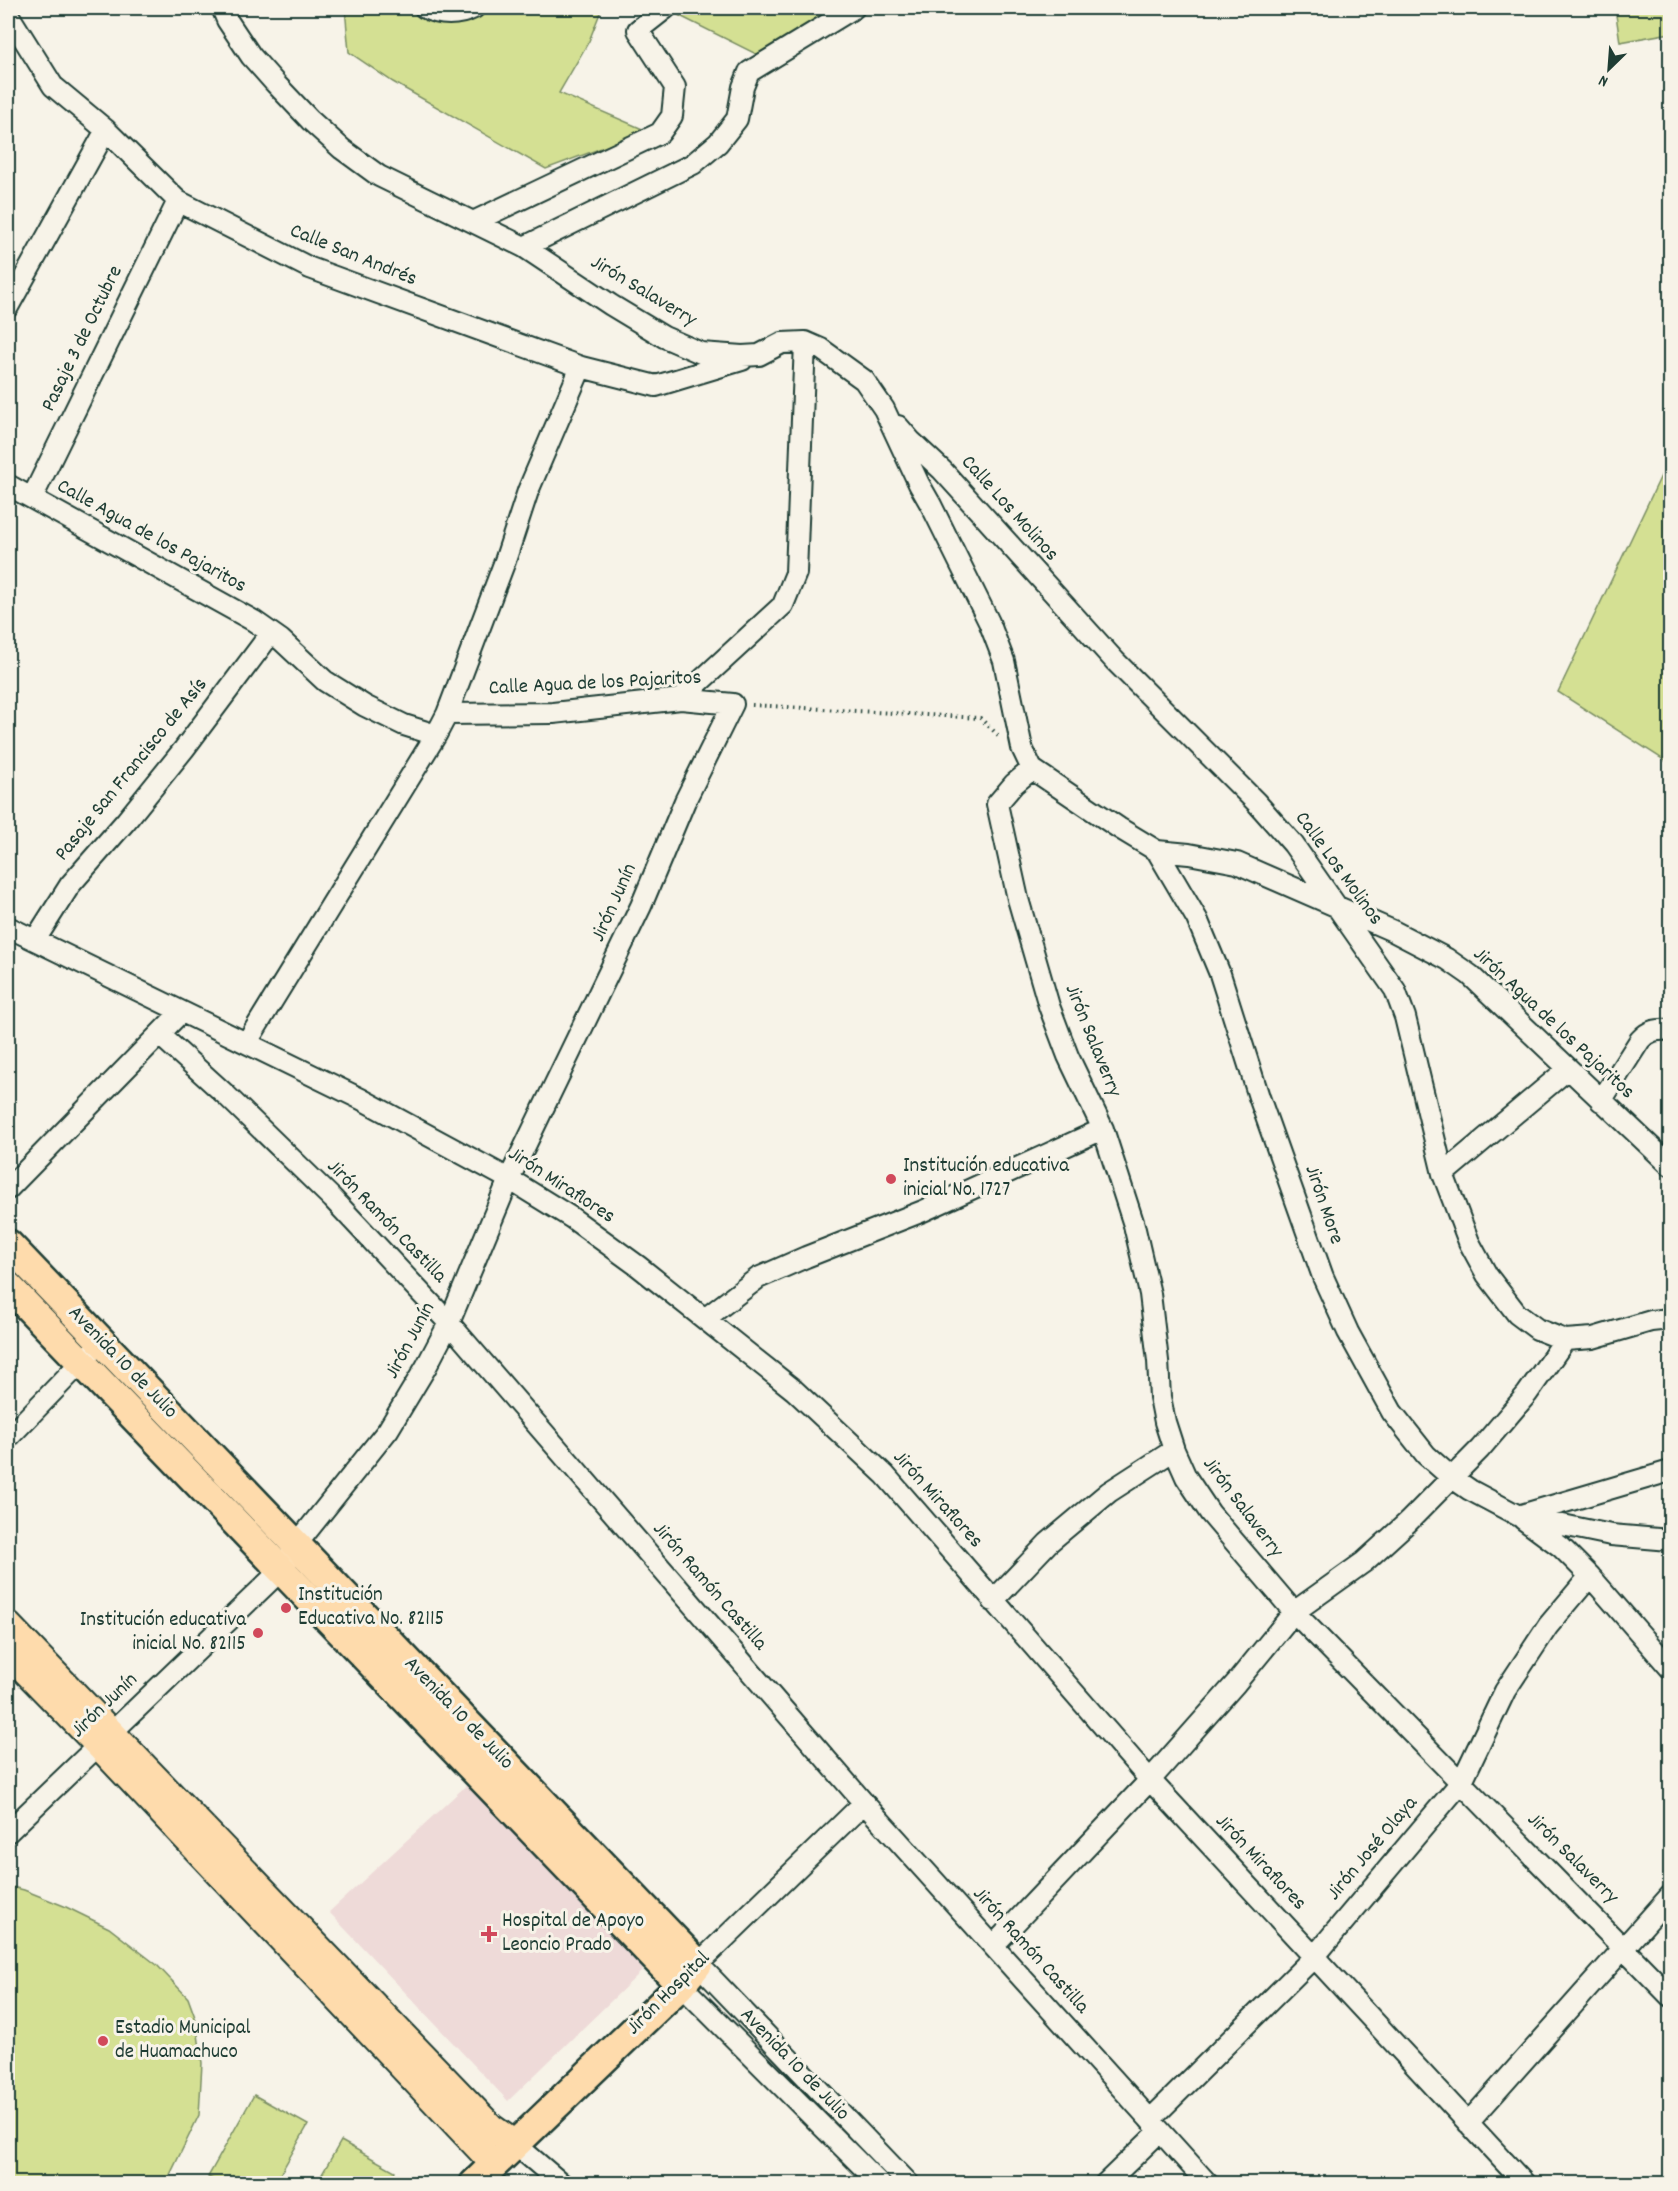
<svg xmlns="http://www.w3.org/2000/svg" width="1678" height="2191" font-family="Dekko,sans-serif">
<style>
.built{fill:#eedad8}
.green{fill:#d4e093;stroke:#7a8e64;stroke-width:1.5}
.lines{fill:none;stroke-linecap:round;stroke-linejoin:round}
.minor-casing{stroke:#1f3d34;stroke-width:24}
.major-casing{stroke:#1f3d34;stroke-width:30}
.highway-casing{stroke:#1f3d34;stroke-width:33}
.path{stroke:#1f3d34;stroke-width:4;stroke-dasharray:1.5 4.5;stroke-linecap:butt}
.minor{stroke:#f7f3e8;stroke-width:20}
.major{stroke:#fedbac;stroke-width:26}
.highway{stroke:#fedbac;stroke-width:28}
.poi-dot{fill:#d1495b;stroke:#f7f3e8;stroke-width:2}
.labels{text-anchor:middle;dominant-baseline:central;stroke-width:6;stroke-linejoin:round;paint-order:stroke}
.street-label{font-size:21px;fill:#1f3d34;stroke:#f7f3e8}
.poi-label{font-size:21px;fill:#1f3d34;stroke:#f7f3e8;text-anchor:start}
</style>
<rect width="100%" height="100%" fill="#f7f3e8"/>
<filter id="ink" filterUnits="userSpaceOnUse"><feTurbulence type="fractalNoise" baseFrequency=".0167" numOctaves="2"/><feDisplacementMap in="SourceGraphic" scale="12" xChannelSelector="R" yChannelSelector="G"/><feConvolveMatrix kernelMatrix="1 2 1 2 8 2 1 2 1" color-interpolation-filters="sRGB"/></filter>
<g filter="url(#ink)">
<path class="built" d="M471,1781L649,1955L644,1969L508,2101L329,1912Z"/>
<path class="green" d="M345,8H381L389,11L392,8H602L589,41L559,93L647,131L546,169L393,82L349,52Z
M664,8H837L842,12L758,55Z
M1615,8H1670V33L1620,42Z
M1670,457V764L1558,692Z
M8,1886L24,1890L64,1906L109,1928L157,1965L188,1998L196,2020L202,2063L199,2115L166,2183H8Z
M254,2095L308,2125L275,2183H221L208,2177Z
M341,2141L395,2171L388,2183H317Z"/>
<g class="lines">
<g class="minor-casing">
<path id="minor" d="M222,8L227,20L251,56L275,83L310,120L342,149L379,176L524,247L611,305L664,337L701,353L742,356L759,355L782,343L805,342L821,349L864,380L884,409L919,484L931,505L989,622L1004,661L1022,748L1032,769L1119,828L1157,851L1197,919L1220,974L1259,1097L1323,1277L1348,1332L1392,1412L1426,1455L1451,1477L1470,1490L1519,1516L1611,1535L1670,1540
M425,8C440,16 458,16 474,8
M8,14L53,86L106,130L178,201L310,268L581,367L656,386L742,360
M473,222L660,133L672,116L675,87L638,30L666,8
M524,247L693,164L718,143L737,119L743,87L749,72L854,8
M8,307L106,130
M898,426L911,441L942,470L1115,661L1256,802L1293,844L1395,990L1405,1017L1443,1174L1469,1242L1487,1275L1517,1314L1537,1329L1565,1340L1593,1338L1651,1321L1670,1319
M8,485L254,621L281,640L325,681L365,706L404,725L436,735L447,714L553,713L681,699L733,704L685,801L641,906L509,1179L449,1323L426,1367L388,1430L296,1545L281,1570L8,1832
M32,498L178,201
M681,699L783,605L796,573L805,342
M447,714L505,561L528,491L581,367
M1032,769L1014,784L997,804L1018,899L1049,1006L1068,1056L1103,1129L1134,1225L1150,1294L1158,1361L1160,1397L1165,1422L1174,1450L1186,1477L1210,1513L1294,1612L1670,1996
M1157,851L1189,854L1237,863L1393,931L1447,959L1470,975L1670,1165
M8,927L361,1099L509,1179L572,1218L638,1266L794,1390L885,1475L1150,1780L1525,2184
M35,940L70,885L126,821L184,749L271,633
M160,1035L226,1095L333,1199L449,1323L864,1803L1208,2184
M247,1042L436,735
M1601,1101L1640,1040C1649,1030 1657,1029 1670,1030
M1443,1174L1568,1069
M8,1189L181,1012
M706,1318L758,1278L806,1257L923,1211L1103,1129
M8,1438L89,1354
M1521,1515L1670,1471
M1523,1519L1561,1547L1590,1576L1670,1668
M993,1601L1048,1543L1109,1492L1174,1450
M864,1803L698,1964L909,2184
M993,1946L1150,1780L1236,1683L1294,1612L1364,1562L1408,1522L1480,1449L1527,1394L1565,1340
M681,1985L880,2184
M1150,2120L1314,1957L1462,1781L1505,1691L1548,1626L1590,1576
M1468,2123L1670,1896
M515,2144L562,2184
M1105,2184L1160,2131"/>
</g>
<g class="major-casing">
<path id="major" d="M8,1625L491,2127L515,2144
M8,1653L98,1745L494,2164"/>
</g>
<g class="highway-casing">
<path id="highway" d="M8,1244L698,1964L681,1985L474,2184
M8,1286L681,1985"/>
</g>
<path class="path" d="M752,705L980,718L998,735"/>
<use href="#minor" class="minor"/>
<use href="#major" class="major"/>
<use href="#highway" class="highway"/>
</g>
</g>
<g class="poi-dot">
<circle cx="891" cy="1179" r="6"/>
<circle cx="286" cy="1608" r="6"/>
<circle cx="258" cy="1633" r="6"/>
<path d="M486 1925h6v6h6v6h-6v6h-6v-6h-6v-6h6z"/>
<circle cx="103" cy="2041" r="6"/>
</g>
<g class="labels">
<g class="street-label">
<text transform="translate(353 256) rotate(22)">Calle San Andrés</text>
<text transform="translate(643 292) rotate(31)">Jirón Salaverry</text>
<text transform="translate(83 339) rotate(-64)">Pasaje 3 de Octubre</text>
<text transform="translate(1009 509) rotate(48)">Calle Los Molinos</text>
<text transform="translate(151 537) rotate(29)">Calle Agua de los Pajaritos</text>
<text transform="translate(595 684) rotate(-3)">Calle Agua de los Pajaritos</text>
<text transform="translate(132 770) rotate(-51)">Pasaje San Francisco de Asís</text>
<text transform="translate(1338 869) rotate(54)">Calle Los Molinos</text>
<text transform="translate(615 903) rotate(-66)">Jirón Junín</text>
<text transform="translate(1553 1024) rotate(43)">Jirón Agua de los Pajaritos</text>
<text transform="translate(1092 1041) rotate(68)">Jirón Salaverry</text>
<text transform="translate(561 1186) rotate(33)">Jirón Miraflores</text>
<text transform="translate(1323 1205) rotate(71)">Jirón More</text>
<text transform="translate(386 1222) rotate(46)">Jirón Ramón Castilla</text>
<text transform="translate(411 1341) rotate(-62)">Jirón Junín</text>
<text transform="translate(122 1363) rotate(46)">Avenida 10 de Julio</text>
<text transform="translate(937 1500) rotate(48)">Jirón Miraflores</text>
<text transform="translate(1242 1508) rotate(53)">Jirón Salaverry</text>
<text transform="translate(709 1587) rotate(49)">Jirón Ramón Castilla</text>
<text transform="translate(105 1706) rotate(-44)">Jirón Junín</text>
<text transform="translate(458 1714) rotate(46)">Avenida 10 de Julio</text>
<text transform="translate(1373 1849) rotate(-50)">Jirón José Olaya</text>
<text transform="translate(1572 1859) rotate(45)">Jirón Salaverry</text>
<text transform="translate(1260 1863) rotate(47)">Jirón Miraflores</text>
<text transform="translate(1030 1951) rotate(48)">Jirón Ramón Castilla</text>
<text transform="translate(669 1994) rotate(-45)">Jirón Hospital</text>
<text transform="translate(794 2065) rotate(46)">Avenida 10 de Julio</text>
</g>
<g class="poi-label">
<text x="903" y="1167">Institución educativa<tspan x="903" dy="24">inicial No. 1727</tspan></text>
<text x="298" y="1596">Institución<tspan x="298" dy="24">Educativa No. 82115</tspan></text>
<text x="246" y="1621" text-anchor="end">Institución educativa<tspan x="246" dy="24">inicial No. 82115</tspan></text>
<text x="502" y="1922">Hospital de Apoyo<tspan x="502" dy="24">Leoncio Prado</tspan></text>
<text x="115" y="2029">Estadio Municipal<tspan x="115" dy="24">de Huamachuco</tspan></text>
</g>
</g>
<rect width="1678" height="2191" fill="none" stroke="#f7f3e8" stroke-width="30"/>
<rect x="15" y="15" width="1648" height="2161" fill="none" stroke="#1f3d34" stroke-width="2" filter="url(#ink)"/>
<g transform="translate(1609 69) rotate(205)" stroke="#f7f3e8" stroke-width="4.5" paint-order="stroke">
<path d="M0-4.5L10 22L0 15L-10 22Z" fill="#1f3d34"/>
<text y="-9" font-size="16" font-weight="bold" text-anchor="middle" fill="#1f3d34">N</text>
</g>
</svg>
